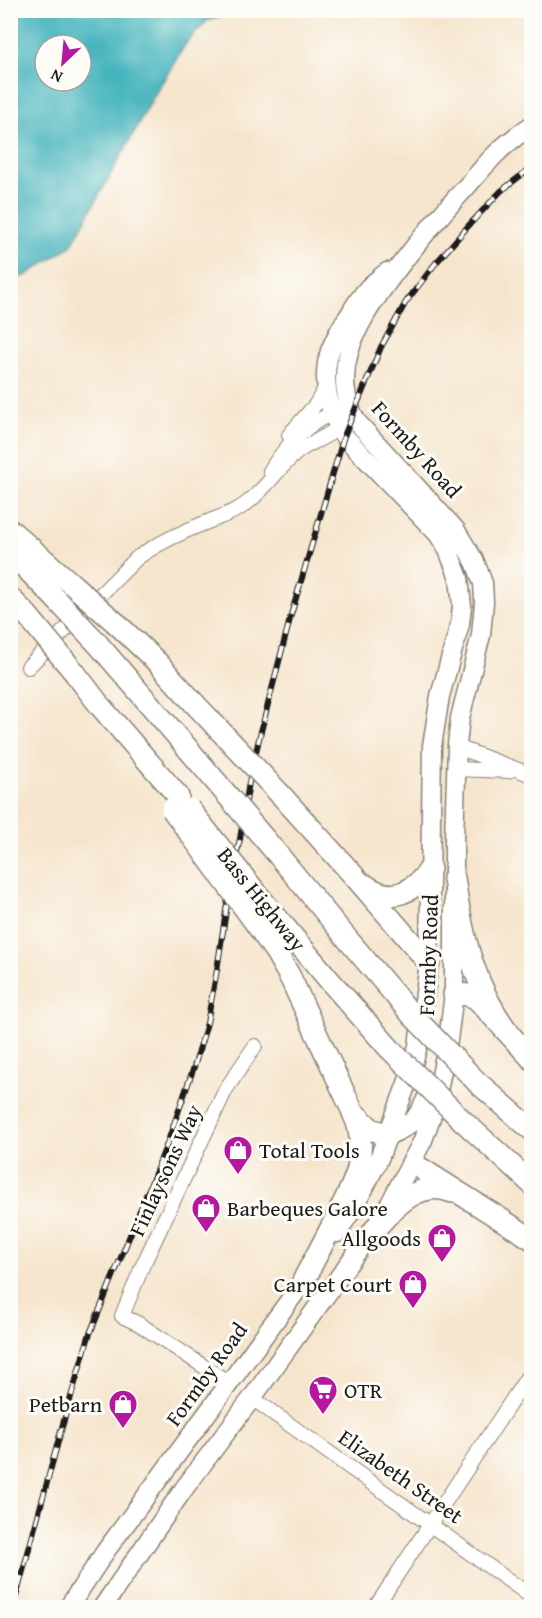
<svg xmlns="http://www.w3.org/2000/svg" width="542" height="1618" font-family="'Gentium Book Plus',serif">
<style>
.water{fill:#44b4bd;stroke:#30686c;stroke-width:1.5;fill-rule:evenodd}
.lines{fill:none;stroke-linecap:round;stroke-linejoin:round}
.minor-casing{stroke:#898074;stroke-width:16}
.major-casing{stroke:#898074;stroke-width:21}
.highway-casing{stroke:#898074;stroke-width:24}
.minor{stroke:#fff;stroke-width:14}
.major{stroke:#fff;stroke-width:18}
.highway{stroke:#fff;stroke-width:21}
.rail-casing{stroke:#1c1c1c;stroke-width:6}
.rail{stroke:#fdfcf7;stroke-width:4;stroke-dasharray:11;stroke-linecap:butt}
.highway-bridge-casing{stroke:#898074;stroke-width:24;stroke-linecap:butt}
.highway-bridge{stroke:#fff;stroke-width:21}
.labels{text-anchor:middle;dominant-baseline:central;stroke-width:6;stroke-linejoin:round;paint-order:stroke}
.street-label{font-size:22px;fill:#1c1c1c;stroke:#fdfcf7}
.poi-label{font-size:22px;fill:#1c1c1c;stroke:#fdfcf7;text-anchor:start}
</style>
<rect width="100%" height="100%" fill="#fdfcf7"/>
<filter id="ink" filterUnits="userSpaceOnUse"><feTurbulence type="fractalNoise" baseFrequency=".0167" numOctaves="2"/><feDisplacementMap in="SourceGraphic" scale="12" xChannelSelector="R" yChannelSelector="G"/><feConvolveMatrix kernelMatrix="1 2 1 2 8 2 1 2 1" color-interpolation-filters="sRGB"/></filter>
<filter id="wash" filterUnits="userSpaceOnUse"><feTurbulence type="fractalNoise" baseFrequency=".008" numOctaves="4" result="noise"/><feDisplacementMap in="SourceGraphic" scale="24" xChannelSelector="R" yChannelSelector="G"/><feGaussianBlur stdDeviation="1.35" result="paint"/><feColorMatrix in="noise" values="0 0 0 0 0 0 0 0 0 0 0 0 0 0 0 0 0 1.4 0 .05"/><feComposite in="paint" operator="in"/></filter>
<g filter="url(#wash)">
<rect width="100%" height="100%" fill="#f6e5cd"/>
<path class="water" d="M11,10L235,11L207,21L186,43L158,89L71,246L25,276L11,279ZM45,45H81V81H45Z"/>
</g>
<g filter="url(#ink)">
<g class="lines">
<g class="minor-casing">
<path id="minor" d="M289,435L316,404L327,385
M270,471C286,444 310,421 340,410
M28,667L137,558C159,542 184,531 210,521C222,516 233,513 243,506C265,491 278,467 299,451C314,440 333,436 344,421
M457,747L532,775
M456,769L509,771
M228,1385L223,1379L139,1324L122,1316L142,1267L226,1089L255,1046
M252,1398L532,1597
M375,1608L532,1370"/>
</g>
<g class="major-casing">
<path id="major" d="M388,1135C413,1127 419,1115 429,1093
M337,1233L357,1202L378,1161L409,1078L418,1046L429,963L432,746L440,696L460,624L462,606L459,578L448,550L438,534L344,436C328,412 321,378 330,351C335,338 342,325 350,314C355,305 362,295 369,287C374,282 381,277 387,272
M68,1608L105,1552L228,1385L311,1271
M102,1608L183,1490L252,1398L385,1213L423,1140L433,1112L438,1091L448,1040L454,994V840L457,745L460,718L481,635L484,602L483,583L475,562L455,529L357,422C344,401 342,375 349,352C358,322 374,301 392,276C416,244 441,214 468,185C479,173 488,161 499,151C509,141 521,133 532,125"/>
</g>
<g class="highway-casing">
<path id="highway" d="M10,530L74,586
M10,552L57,600
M10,598L27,615
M117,624L158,663L194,703
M97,643L189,750
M75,673L101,707L178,796
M280,794L355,877L429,963
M279,856L344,935L412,1015
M454,878C462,935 474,989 511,1036
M365,885C391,904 413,893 430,869
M262,900L330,981L389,1048
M257,925L277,954L290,977L353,1112L371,1129L388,1135
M454,994L469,995L477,999L532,1059
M477,1082L532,1130
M463,1121L532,1184
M412,1163L532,1239
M376,1228C394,1207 421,1178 452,1192
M303,1281C316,1256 330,1231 342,1206C348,1194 355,1181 358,1168C362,1149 362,1130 353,1113"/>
</g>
<use href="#minor" class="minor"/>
<use href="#major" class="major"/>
<use href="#highway" class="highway"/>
<g class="rail-casing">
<path id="rail" d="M13,1608L62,1427L89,1336L167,1144L195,1064L207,1023L217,970L231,878L240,839L249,782L259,739L291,615L344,436L381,347L406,302L435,264L470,224L501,191L532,167"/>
</g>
<use href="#rail" class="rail"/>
<g class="highway-bridge-casing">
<path id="highway-bridge" d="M74,586L117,624
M57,600L97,643
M27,615L75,673
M194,703L280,794
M189,750L279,856
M172,809L257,925
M189,809L262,900
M412,1015L477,1082
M389,1048L463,1121"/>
</g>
<use href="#highway-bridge" class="highway-bridge"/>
</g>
</g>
<defs>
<g id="shop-pin" transform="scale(1.5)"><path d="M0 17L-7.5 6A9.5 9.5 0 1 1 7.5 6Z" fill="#b5179e" stroke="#fdfcf7"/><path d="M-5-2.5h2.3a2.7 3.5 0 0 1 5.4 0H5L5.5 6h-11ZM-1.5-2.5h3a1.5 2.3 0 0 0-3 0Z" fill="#fff"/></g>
<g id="supermarket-pin" transform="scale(1.5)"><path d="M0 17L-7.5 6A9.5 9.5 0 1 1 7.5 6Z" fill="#b5179e" stroke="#fdfcf7"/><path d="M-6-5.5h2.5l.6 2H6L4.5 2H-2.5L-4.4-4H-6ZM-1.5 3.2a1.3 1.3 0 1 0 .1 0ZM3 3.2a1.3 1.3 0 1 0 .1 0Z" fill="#fff"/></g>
</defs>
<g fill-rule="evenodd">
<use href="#shop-pin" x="238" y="1150"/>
<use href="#shop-pin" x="206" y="1208"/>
<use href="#shop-pin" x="442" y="1238"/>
<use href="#shop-pin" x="413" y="1284"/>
<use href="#supermarket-pin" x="323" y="1390"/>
<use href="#shop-pin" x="123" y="1404"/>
</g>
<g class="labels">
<g class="street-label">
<text transform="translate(417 449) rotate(48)">Formby Road</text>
<text transform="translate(262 899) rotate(51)">Bass Highway</text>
<text transform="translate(428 955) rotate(-88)">Formby Road</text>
<text transform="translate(165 1170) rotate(-65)">Finlaysons Way</text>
<text transform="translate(206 1374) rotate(-54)">Formby Road</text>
<text transform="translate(401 1476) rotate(35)">Elizabeth Street</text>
</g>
<g class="poi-label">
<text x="259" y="1150">Total Tools</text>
<text x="227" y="1208">Barbeques Galore</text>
<text x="421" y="1238" text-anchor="end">Allgoods</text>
<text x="392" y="1284" text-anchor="end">Carpet Court</text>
<text x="344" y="1390">OTR</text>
<text x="102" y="1404" text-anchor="end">Petbarn</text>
</g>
</g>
<rect width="542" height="1618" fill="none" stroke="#fdfcf7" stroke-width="36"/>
<g transform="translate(63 63) rotate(206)"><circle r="28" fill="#fdfcf7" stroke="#a3a29f" stroke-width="1.5"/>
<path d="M0-4.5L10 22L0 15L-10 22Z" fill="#b5179e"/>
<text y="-9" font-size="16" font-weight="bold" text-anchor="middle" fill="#1c1c1c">N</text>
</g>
</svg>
